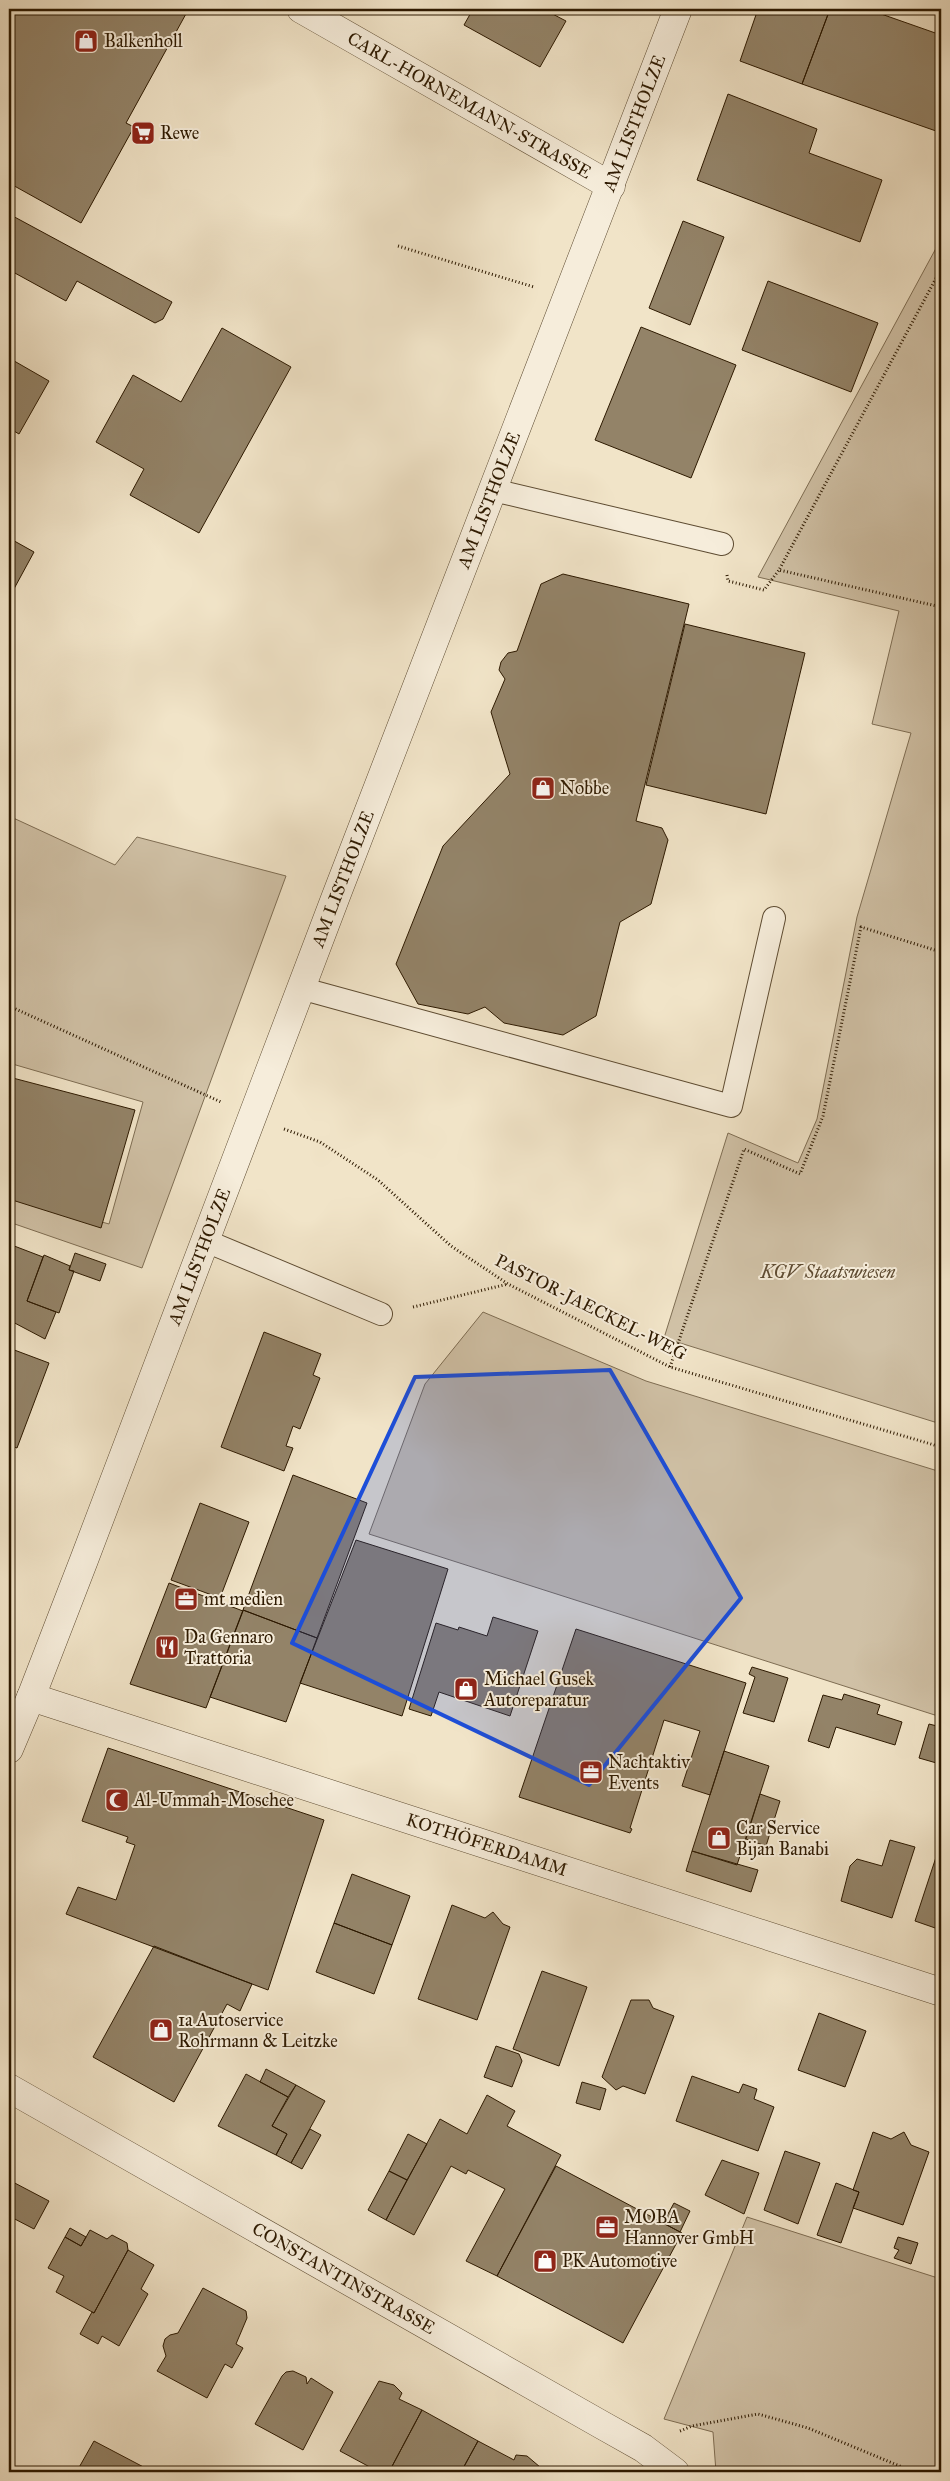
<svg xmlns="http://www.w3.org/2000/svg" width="950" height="2481" font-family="'IM FELL Great Primer',serif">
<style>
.green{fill:#d0c1a6;stroke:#7e6d53}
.building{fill:#938368;stroke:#2d1900}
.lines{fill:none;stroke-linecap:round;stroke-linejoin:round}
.service-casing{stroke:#5e4c32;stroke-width:24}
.minor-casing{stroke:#5e4c32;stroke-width:29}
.path{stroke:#2d1900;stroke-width:3;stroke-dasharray:1 2.5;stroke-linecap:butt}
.service{stroke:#f6eddb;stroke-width:22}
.minor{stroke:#f6eddb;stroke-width:28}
.marked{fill:#1d4ed8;fill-opacity:0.2;stroke:#1d4ed8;stroke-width:4;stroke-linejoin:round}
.labels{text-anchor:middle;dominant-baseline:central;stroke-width:4;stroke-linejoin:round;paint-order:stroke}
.poi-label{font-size:18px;fill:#2d1900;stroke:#f6eddb;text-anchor:start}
.street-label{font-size:18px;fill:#2d1900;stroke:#f6eddb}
.park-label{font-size:18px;font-style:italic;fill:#5e4b32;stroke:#f6eddb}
</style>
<rect width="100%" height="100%" fill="#f1e4c8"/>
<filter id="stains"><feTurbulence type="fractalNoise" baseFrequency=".004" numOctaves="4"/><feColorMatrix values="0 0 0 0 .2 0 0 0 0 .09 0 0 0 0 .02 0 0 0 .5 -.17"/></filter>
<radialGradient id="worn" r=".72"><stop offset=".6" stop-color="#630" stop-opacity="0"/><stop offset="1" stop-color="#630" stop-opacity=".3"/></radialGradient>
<path class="green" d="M941,239V1424L664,1338L728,1133L798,1163L817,1119L857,917L911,733L872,724L899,611L758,577Z
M9,816L115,865L137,837L286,876L142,1268L9,1222V1196L109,1224L143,1102L9,1063Z
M483,1312L646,1381L941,1472V1717L369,1534L425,1384Z
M747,2217L941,2279V2472H716L713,2432L664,2419Z"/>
<path class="building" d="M9,9H180L187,12L126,123L134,127L81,223L9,183Z
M473,9H543L566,21L540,67L464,25Z
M758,9H830L802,84L740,61Z
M830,9H867L941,35V118L936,131L802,84Z
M728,94L817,129L809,153L882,180L860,242L697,180Z
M9,214L172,302L163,319L155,323L77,281L66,301L13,272L9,269Z
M683,221L724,237L690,325L649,308Z
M768,281L878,323L851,392L742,350Z
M641,327L736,365L691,478L595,440Z
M222,328L291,367L199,533L130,495L144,469L96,442L133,375L181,402Z
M9,358L49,381L19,434L9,428Z
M9,538L34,552L9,598Z
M563,574L689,604L636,821L662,828L668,840L651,904L620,922L596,1016L563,1035L504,1023L485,1007L468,1014L418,1004L396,964L443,846L510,774L491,712L505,679L499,670L501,662L508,653L517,651L541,584Z
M685,624L805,653L766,814L646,785Z
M9,1077L135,1110L101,1228L9,1199Z
M9,1244L43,1257L27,1301L56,1312L45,1339L9,1320Z
M75,1253L106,1264L100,1281L69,1270Z
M44,1255L70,1266L69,1270L74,1271L59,1313L27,1301Z
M264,1332L321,1354L313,1375L320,1378L300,1429L293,1426L286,1446L293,1448L284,1471L221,1447Z
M9,1348L49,1363L17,1448L9,1445Z
M293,1475L367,1503L317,1638L243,1610Z
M200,1503L249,1522L220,1598L171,1580Z
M356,1540L448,1569L402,1716L300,1683Z
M169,1583L243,1611L206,1708L130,1684Z
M243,1610L317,1638L286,1722L210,1697Z
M493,1617L538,1631L510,1716L439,1692L431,1716L409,1709L436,1623L458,1630L459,1627L487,1636Z
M576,1629L746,1683L710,1795L682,1786L700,1731L664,1720L630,1828L632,1829L630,1833L519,1797Z
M752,1667L788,1678L774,1722L743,1713L755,1677L749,1674Z
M844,1694L880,1705L877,1714L902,1722L895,1745L836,1727L829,1748L808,1741L823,1695L842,1700Z
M929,1724L941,1727L940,1764L919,1758Z
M108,1748L324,1820L268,1990L66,1914L78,1887L116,1900L135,1845L126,1842L128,1837L82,1821Z
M724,1751L769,1766L737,1865L692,1851Z
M760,1794L780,1801L766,1846L746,1839Z
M890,1840L915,1847L892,1918L841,1901L850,1866L857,1859L882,1866Z
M941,1842V1930L915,1921Z
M692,1851L758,1870L751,1892L686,1871Z
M352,1874L410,1896L392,1945L334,1923Z
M452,1905L485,1918L493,1912L503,1924L510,1927L477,2020L418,1999Z
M334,1923L392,1945L374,1994L316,1972Z
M154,1946L252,1984L240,2011L227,2004L174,2102L93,2057Z
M542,1971L587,1987L559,2066L513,2049Z
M631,2000H649L653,2008L674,2016L645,2094L623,2086L616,2090L602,2077Z
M819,2013L866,2031L845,2087L798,2070Z
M496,2046L519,2054L522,2061L512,2087L484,2077Z
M266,2069L296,2085L288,2097L260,2082Z
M246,2074L288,2097L272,2126L287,2134L276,2155L218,2126Z
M692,2076L739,2093L743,2084L757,2089L754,2099L774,2107L758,2151L676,2121Z
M582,2082L606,2089L600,2110L576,2103Z
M296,2085L325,2101L291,2163L276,2155L287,2134L272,2126Z
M487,2095L515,2111L507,2126L561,2155L497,2276L466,2261L505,2189L468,2170L466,2174L451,2166L414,2235L386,2220L440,2119L467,2134Z
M310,2129L321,2135L302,2169L291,2163Z
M873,2132L891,2139L904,2132L911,2145L929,2152L903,2225L853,2208L859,2192L853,2190Z
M408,2134L427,2144L407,2180L389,2171Z
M785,2151L820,2163L798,2224L764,2210Z
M722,2160L759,2173L744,2214L705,2195Z
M556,2166L682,2233L623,2343L497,2276Z
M389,2171L407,2180L386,2220L368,2210Z
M9,2180L49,2201L34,2229L9,2216Z
M836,2183L859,2192L841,2243L817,2235Z
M674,2203L690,2211L680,2232L663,2223Z
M70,2228L86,2237L81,2246L65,2237Z
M90,2230L107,2239L112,2235L127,2243L128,2250L94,2313L56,2292L64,2276L48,2268L65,2237L81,2246Z
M898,2237L918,2243L911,2264L894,2258L899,2250L894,2248Z
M128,2250L154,2265L141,2289L148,2294L119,2346L102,2336L98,2344L80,2334L92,2312L94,2313Z
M203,2288L246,2311L247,2318L236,2344L243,2348L232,2368L225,2364L207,2398L157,2371L166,2356L163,2346L165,2339L170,2335L178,2333Z
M293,2371L306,2377L307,2384L311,2378L333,2392L303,2450L255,2424L282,2376L286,2372Z
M379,2381L394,2385L402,2393L399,2399L422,2410L389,2472H379L340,2451Z
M422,2410L478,2441L461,2472H389Z
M94,2441L153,2472L77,2471Z
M478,2441L514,2460L516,2455L527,2456L540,2467L538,2472H461Z"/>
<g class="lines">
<g class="service-casing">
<path id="service" d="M493,490L722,544
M300,988L731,1106L774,918
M206,1241L381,1314"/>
</g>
<g class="minor-casing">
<g id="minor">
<path id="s1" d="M301,9L611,186"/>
<path id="s2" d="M31,1697L941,1992"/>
<path id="s3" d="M9,1749L31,1697L84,1560L336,896L678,9"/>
<path id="s4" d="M9,2088L602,2425L643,2448L675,2472"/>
</g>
</g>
<path class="path" d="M398,246L534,287
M941,269L779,570L941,607
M727,575L728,581L764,590L779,570
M9,1006L221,1102
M284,1129L320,1142L378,1180L451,1246L508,1284L670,1367L941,1447
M413,1307L508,1284
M670,1367L744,1149L800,1174L823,1116L861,927L941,952
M680,2431L692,2426L758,2414L808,2428L914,2472"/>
<use href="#service" class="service"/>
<use href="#minor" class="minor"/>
</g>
<path class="marked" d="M610,1370L741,1598L589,1785L292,1643L415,1377Z"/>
<defs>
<g id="shop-square" transform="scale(1.25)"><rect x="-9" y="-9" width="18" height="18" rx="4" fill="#8f2418" stroke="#f6eddb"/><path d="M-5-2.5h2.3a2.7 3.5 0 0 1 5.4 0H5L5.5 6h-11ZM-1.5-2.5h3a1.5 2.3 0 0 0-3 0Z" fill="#fff"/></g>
<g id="supermarket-square" transform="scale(1.25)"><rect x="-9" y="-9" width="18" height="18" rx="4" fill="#8f2418" stroke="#f6eddb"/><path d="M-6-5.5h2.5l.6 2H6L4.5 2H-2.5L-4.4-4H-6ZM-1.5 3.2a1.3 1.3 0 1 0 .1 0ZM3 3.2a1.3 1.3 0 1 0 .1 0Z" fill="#fff"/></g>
<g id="office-square" transform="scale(1.25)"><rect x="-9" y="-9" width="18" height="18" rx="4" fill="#8f2418" stroke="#f6eddb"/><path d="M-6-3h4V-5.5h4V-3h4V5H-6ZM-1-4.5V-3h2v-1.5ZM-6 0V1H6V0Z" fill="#fff"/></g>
<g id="restaurant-square" transform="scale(1.25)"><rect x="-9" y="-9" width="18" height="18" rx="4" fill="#8f2418" stroke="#f6eddb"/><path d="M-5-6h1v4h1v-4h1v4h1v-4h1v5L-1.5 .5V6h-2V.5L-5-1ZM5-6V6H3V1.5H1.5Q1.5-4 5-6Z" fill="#fff"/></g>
<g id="mosque-square" transform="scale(1.25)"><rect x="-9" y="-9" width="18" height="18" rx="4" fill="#8f2418" stroke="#f6eddb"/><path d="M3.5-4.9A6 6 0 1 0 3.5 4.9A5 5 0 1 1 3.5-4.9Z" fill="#fff"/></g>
</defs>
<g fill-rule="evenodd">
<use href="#shop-square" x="86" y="41"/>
<use href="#supermarket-square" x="143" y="133"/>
<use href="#shop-square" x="543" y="788"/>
<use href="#office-square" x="186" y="1599"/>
<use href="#restaurant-square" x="167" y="1647"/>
<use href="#shop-square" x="466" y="1689"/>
<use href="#office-square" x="591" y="1772"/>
<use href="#mosque-square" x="117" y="1800"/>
<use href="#shop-square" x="719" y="1838"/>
<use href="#shop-square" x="161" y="2030"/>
<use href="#office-square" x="607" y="2227"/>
<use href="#shop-square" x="545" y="2261"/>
</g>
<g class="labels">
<g class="poi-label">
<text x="104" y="41">Balkenholl</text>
<text x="160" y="133">Rewe</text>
<text x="560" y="788">Nobbe</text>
<text x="204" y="1599">mt medien</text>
<text x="184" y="1637">Da Gennaro<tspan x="184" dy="21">Trattoria</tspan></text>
<text x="484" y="1679">Michael Gusek<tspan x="484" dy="21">Autoreparatur</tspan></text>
<text x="608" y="1762">Nachtaktiv<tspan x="608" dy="21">Events</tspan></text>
<text x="134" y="1800">Al-Ummah-Moschee</text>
<text x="736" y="1828">Car Service<tspan x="736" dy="21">Bijan Banabi</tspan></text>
<text x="178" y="2020">1a Autoservice<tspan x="178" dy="21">Rohrmann &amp; Leitzke</tspan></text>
<text x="624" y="2217">MOBA<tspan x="624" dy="21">Hannover GmbH</tspan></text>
<text x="562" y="2261">PK Automotive</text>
</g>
<g class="street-label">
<text stroke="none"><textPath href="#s1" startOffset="194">CARL-HORNEMANN-STRASSE</textPath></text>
<text stroke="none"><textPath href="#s3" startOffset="1742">AM LISTHOLZE</textPath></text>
<text stroke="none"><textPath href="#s3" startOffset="1338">AM LISTHOLZE</textPath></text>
<text stroke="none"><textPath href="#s3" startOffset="932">AM LISTHOLZE</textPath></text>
<text stroke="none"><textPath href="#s3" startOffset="528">AM LISTHOLZE</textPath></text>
<text transform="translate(591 1307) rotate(27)">PASTOR-JAECKEL-WEG</text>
<text stroke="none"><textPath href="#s2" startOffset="479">KOTHÖFERDAMM</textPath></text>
<text stroke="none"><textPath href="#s4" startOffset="385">CONSTANTINSTRASSE</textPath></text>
</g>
<g class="park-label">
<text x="828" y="1272">KGV Staatswiesen</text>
</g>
</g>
<rect width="950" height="2481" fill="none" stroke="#f1e4c8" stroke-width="30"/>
<rect x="10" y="10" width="930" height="2461" fill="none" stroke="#2d1900" stroke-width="2.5"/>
<rect x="15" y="15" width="920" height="2451" fill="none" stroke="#2d1900"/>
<rect width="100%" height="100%" filter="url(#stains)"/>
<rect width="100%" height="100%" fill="url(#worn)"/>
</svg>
